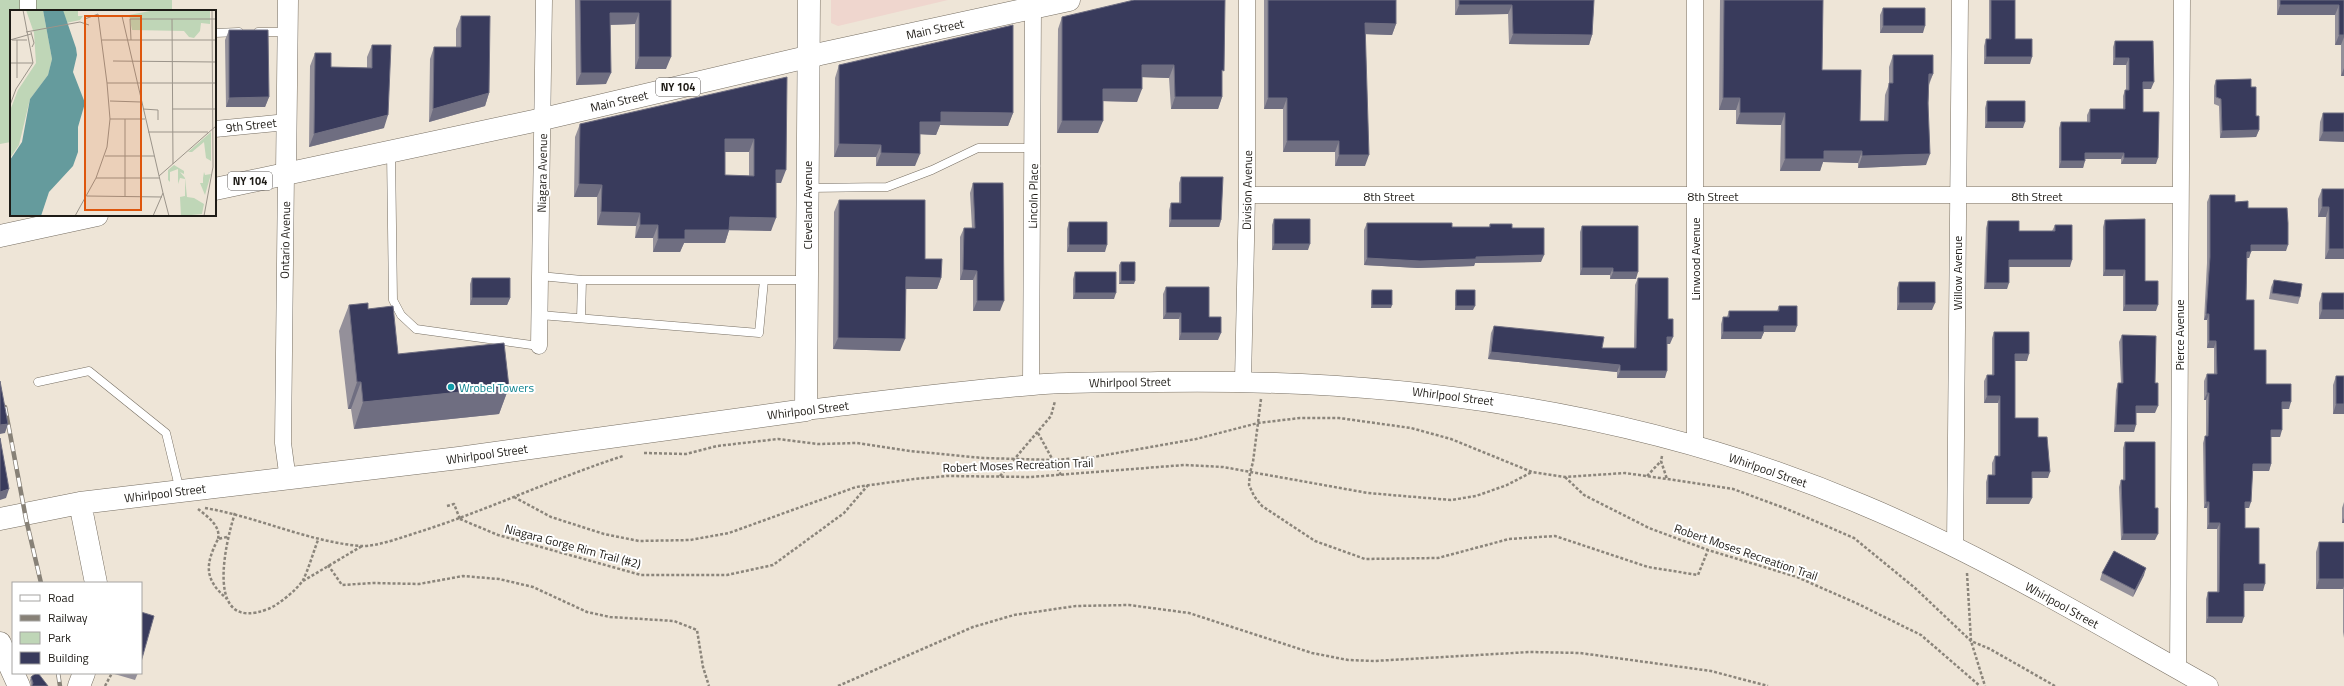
<svg xmlns="http://www.w3.org/2000/svg" width="2344" height="686" font-family="'Titillium Web',sans-serif">
<style>
.education{fill:#efd6ce}
.green{fill:#bfd6b7}
.lines{fill:none;stroke-linecap:round;stroke-linejoin:round}
.service-casing{stroke:#776f63;stroke-width:9}
.minor-casing{stroke:#776f63;stroke-width:17}
.tertiary-casing{stroke:#776f63;stroke-width:21}
.secondary-casing{stroke:#776f63;stroke-width:23}
.primary-casing{stroke:#776f63;stroke-width:23}
.path{stroke:#8b857b;stroke-width:2.5;stroke-dasharray:3 2;stroke-linecap:butt}
.service{stroke:#fff;stroke-width:8}
.minor{stroke:#fff;stroke-width:16}
.tertiary{stroke:#fff;stroke-width:20}
.secondary{stroke:#fff;stroke-width:22}
.primary{stroke:#fff;stroke-width:22}
.rail-casing{stroke:#878177;stroke-width:4.5}
.rail{stroke:#fff;stroke-width:3;stroke-dasharray:9;stroke-linecap:butt}
.wall{fill:#94909a;fill-rule:evenodd}
.shaded-wall{fill:#6f6e81}
.building{fill:#393b5c;stroke:#6f6e81;fill-rule:evenodd}
.culture-dot{fill:#0f9aa8;stroke:#fff;stroke-width:1.5}
.labels{text-anchor:middle;dominant-baseline:central;stroke-width:4;stroke-linejoin:round;paint-order:stroke}
.shield{fill:#fff;stroke:#625f5c;stroke-width:1}
.shield-label{font-size:11px;font-weight:bold;fill:#1e1b16}
.street-label{font-size:12px;fill:#1e1b16;stroke:#fff}
.culture-label{font-size:12px;fill:#0d838f;stroke:#fff;text-anchor:start}
.inset-road{fill:none;stroke:#9b948a;stroke-width:1}
.view{fill:#de560c;fill-opacity:0.15;stroke:#de560c;stroke-width:2}
.inset-edge{fill:none;stroke:#1e1b16;stroke-width:2}
</style>
<rect width="100%" height="100%" fill="#eee5d7"/>
<path class="education" d="M831,0H948L838,26L831,23Z"/>
<path class="green" d="M0,0H172V11H11V142L0,144Z"/>
<g class="lines">
<g class="service-casing">
<path id="service" d="M258,32H288
M215,33L239,32
M391,152L393,300L401,315L416,329L539,346
M808,188L887,187L932,170L978,148H1033
M540,276L582,280H806
M540,315L759,333L764,280
M581,318L582,280
M38,382L89,371L166,433L180,491"/>
</g>
<g class="minor-casing">
<path id="minor" d="M28,11V0
M215,129L287,122
M286,173L283,443L288,480
M1247,195H2180
M539,346L544,0
M1243,381L1247,195V0
M1031,385L1033,7
M1695,446V0
M1955,546L1960,0
M2178,669L2182,0"/>
</g>
<g class="tertiary-casing">
<path id="tertiary" d="M286,173L288,0
M806,410C882,401 957,391 1033,385C1075,381 1117,383 1158,382C1400,378 1639,410 1863,505C1983,555 2095,623 2208,686"/>
</g>
<g class="secondary-casing">
<path id="secondary" d="M80,503L96,583
M0,519L80,503L459,458L806,410L809,0
M0,643L9,664L13,666
M9,664L19,686
M79,686L84,673"/>
</g>
<g class="primary-casing">
<path id="primary" d="M215,189L543,119L820,54L1069,0
M0,236L97,215"/>
</g>
<path class="path" d="M1261,399L1253,462L1250,473L1249,485L1254,496L1262,506L1315,541L1365,559L1438,558L1509,539L1555,536L1648,567L1698,575L1708,550
M1038,433L1061,475
M644,453L686,454L717,446L778,439L818,444L857,443L910,451L983,458L1053,460L1094,457L1196,439L1258,423L1300,418H1339L1411,428L1451,439L1532,472L1565,477L1625,473L1667,479L1733,489L1787,509L1854,538L1915,588L1971,641L1990,649L2055,686
M1662,456L1661,461L1667,479
M1000,476L1051,416L1055,401
M1647,476L1661,461
M1565,477L1584,495L1649,528L1708,550L1797,577L1856,603L1921,635L1980,686
M514,497L551,517L604,534L639,541L690,540L729,533L856,487L914,479L947,476L1031,477L1184,465L1223,467L1368,493L1451,500L1476,496L1507,485L1532,472
M447,506L454,504L460,519
M205,508C258,517 306,541 360,546C378,547 405,536 422,531C490,509 555,478 623,456
M198,509C208,517 221,526 218,539
M235,513C225,544 204,634 268,609C277,606 298,589 303,580C309,568 313,553 318,540
M460,519L498,535L641,575H727L773,565L844,513L869,484
M227,537L218,539C205,565 204,579 227,599
M328,565L342,585L373,583L419,584L463,576L499,579L533,587L587,612L610,617L674,621L697,630L703,667L709,686
M1967,573L1971,641L1985,686
M303,581L362,546
M105,686L112,673
M838,686L973,627L1014,615L1076,606L1129,605L1189,613L1312,653L1348,660L1374,661L1530,652L1580,653L1711,671L1768,686"/>
<use href="#service" class="service"/>
<use href="#minor" class="minor"/>
<use href="#tertiary" class="tertiary"/>
<use href="#secondary" class="secondary"/>
<use href="#primary" class="primary"/>
<g class="rail-casing">
<path id="rail" d="M5,407L26,519L41,583
M58,673L60,686"/>
</g>
<use href="#rail" class="rail"/>
</g>
<path class="wall" d="M575,0H671L666,69H635V24L610,25L606,84L576,85Z
M1264,0H1396V24L1392,35L1366,34L1365,166H1335V152H1283V109H1264Z
M1455,0H1594L1592,35L1589,45L1509,44L1508,14L1455,15Z
M1720,0H1823L1822,70L1860,121H1884L1885,95L1889,84V67L1893,55L1933,74L1929,85L1926,165L1858,168V163L1823,162L1820,171H1780L1781,125L1736,124V110H1719Z
M1989,0H2015V39L2030,64H1984V46L1986,39H1989Z
M2277,0H2344V76H2341V45H2335V15H2277Z
M1883,8L1923,33H1880V15Z
M461,16L489,93L485,106L429,122L430,59L434,47H456V29Z
M1062,17L1222,77V97L1218,109H1171L1169,78L1142,77L1137,102L1103,101L1098,133H1057L1058,29Z
M229,30L269,97L265,107H226L225,40Z
M2115,41L2151,89H2143V112L2156,164H2121V159H2085L2083,168H2059V128L2061,122H2087V115L2090,109H2123V96L2125,90H2126V65H2113V47Z
M372,45L384,128L309,147L310,66L315,53L331,67L367,68V57Z
M839,65L1013,113L1008,126L940,125L936,135L920,134L915,166H876V157H834L835,78Z
M787,77L781,183H776L771,231L729,230L725,243H684L680,252H653V238H635L636,226L597,225V197H574L575,137L580,124ZM725,152H749V176L725,175Z
M2216,80L2251,87L2259,130L2256,137L2220,138L2219,106L2214,104V86Z
M1987,101L2023,128H1985V108Z
M2323,113H2344L2319,141L2320,122Z
M1181,177L1221,220L1219,227H1169V210L1171,203H1179V183Z
M973,183L1000,311H973V280H960V237L964,228H972L970,193Z
M2322,189H2344V259H2325L2326,217H2318V199Z
M2210,195L2235,202L2248,208L2286,251H2251L2249,258H2247L2246,300L2254,350L2266,384L2289,409H2282L2280,437H2271V464L2269,471H2253L2249,508H2245V528L2259,564L2263,591H2244L2242,623H2206V599L2208,592H2217V529H2207V508H2204L2203,443L2205,436H2206V400H2204V381L2207,374H2214V348H2207V320H2204L2207,263V202Z
M839,200L925,259L941,278L937,289H906L900,351L833,349L834,212Z
M1274,219L1308,250H1272V225Z
M2105,220L2145,281L2156,311H2123V276H2103V227Z
M1988,221L2019,231H2052L2055,225L2070,267H2009L2007,289H1984L1986,228Z
M1069,222L1105,252H1067V229Z
M1367,223L1452,227H1489L1490,224L1512,228L1541,262L1475,263L1474,266L1418,268L1364,265V230Z
M1582,226L1636,279H1610V275H1580V232Z
M1121,262L1134,284H1119V265Z
M1075,272L1114,299H1073V279Z
M472,278L510,298L507,305H470V284Z
M1638,278L1668,319L1670,344H1667L1665,378H1617V372L1488,359L1491,333L1494,326L1602,348H1634L1635,285Z
M2274,280L2300,297L2298,304L2269,299L2271,287Z
M1899,282L1932,310H1897V288Z
M1166,287L1209,317L1218,340H1179V319H1163V294Z
M1372,290L1391,308H1371V293Z
M1456,290L1473,310H1455V293Z
M2322,293L2344,319H2319V303Z
M349,305L368,309L398,354L509,387L499,414L354,429L351,409H348L339,331Z
M1779,306L1795,332H1764L1761,339H1721V324L1723,317H1727L1729,311H1777Z
M1994,332L2027,361H2015V418L2038,437L2048,478H2032L2029,504H1986V482L1988,475H1992V463L1995,456H1998V403H1984V381L1987,375H1992V338Z
M2122,335L2155,413H2136L2134,432H2114L2116,390L2118,383H2121L2119,342Z
M2336,376H2344V448V414H2333V385Z
M2125,442L2155,508V540H2121L2119,487L2121,480H2123V448Z
M2344,502V523H2342V508Z
M2319,542H2344V638L2343,632V589H2316V552Z
M2102,573L2144,575L2133,597L2100,580Z
M111,673H138L135,680Z
M31,677L48,686H31L30,680Z"/>
<path class="shaded-wall" d="M1459,5H1512L1508,14L1455,15Z
M2280,5H2339L2335,15H2277Z
M610,13H639L635,24L605,25Z
M1365,23L1396,24L1392,35L1361,34Z
M1883,26H1925L1923,33H1880Z
M1513,34L1592,35L1589,45L1509,44Z
M2339,35H2344V37L2341,45H2335Z
M639,57H671L666,69H635Z
M1986,57H2032L2030,64H1984Z
M2115,58H2129L2126,65H2113Z
M1142,65H1174L1169,78L1138,77Z
M2344,68V76H2341Z
M581,73H611L606,84L576,85Z
M1929,74H1933L1928,85Z
M2143,82H2154L2151,89H2140Z
M1103,89H1142L1137,102L1099,101Z
M489,93L485,106L429,122L433,109Z
M269,97L265,107H226L229,98Z
M1175,97H1222L1218,109H1171Z
M1268,98H1287L1283,109H1264Z
M1723,98H1740L1736,110H1719Z
M941,112L1013,113L1008,126L940,125L936,135L915,134L920,122Z
M1740,113H1785L1781,125L1736,124Z
M388,115L384,128L309,147L314,134Z
M1062,121H1103L1098,133H1057Z
M1987,122H2025L2023,128H1985Z
M2259,130L2256,137L2220,138L2222,131Z
M2323,132H2344V142L2319,141Z
M725,139H754L749,152H720Z
M1287,141H1339L1335,152H1283Z
M839,144L881,145L876,157H834Z
M1824,151H1862L1858,163L1823,162L1820,171H1780L1785,159Z
M881,153L920,154L915,166H876Z
M2085,153H2124L2121,159H2083Z
M1930,154L1926,165L1858,168L1862,156Z
M1339,155H1369L1365,166H1335Z
M2124,158H2158L2156,164H2121Z
M2061,161H2085L2083,168H2059Z
M776,170H786L781,183H772Z
M579,184L602,185L597,197H574Z
M2322,207H2329L2326,217H2318Z
M601,212L640,213L636,226L597,225Z
M730,217L776,218L771,231L725,230Z
M1171,220H1221L1219,227H1169Z
M640,225H658L653,238H635Z
M685,230H729L725,243H684L680,252H653L658,239Z
M1274,244H1310L1308,250H1272Z
M1069,245H1107L1105,252H1067Z
M2251,245H2288L2286,251H2249Z
M2329,249H2344V259H2325Z
M2247,252H2251L2249,258H2245Z
M1544,255L1541,262L1475,263L1474,266L1418,268L1364,265L1367,258Z
M2009,260H2072L2070,267H2007Z
M1582,268H1613L1610,275H1580Z
M963,270L977,271L973,280H960Z
M2105,270H2125L2123,276H2103Z
M1613,272H1638L1636,279H1610Z
M906,277L941,278L937,289H902Z
M1121,281H1135L1134,284H1119Z
M1986,283H2009L2007,289H1984Z
M1075,293H1116L1114,299H1073Z
M472,298H510L507,305H470Z
M977,301H1004L1000,311H973Z
M1899,303H1935L1932,310H1897Z
M1372,305H1392L1391,308H1371Z
M2125,305H2158L2156,311H2123Z
M1456,306H1475L1473,310H1455Z
M2322,310H2344V319H2319Z
M1166,313H1181L1179,319H1163Z
M2206,314H2209L2207,320H2204Z
M1764,326H1797L1795,332H1764L1761,339H1721L1723,332Z
M1181,333H1221L1218,340H1179Z
M1667,337H1673L1670,344H1665Z
M838,338L905,339L900,351L833,349Z
M2209,341H2216L2214,348H2207Z
M1491,352L1620,365L1617,372L1488,359Z
M2015,354H2029L2027,361H2012Z
M1620,371H1667L1665,378H1617Z
M357,382H361L351,409H348Z
M509,387L499,414L354,429L363,402Z
M2207,393H2209L2206,400H2204Z
M1987,396H2000L1998,403H1984Z
M2282,402H2291L2289,409H2280Z
M2336,404H2344V414H2333Z
M2136,406H2158L2155,413H2134Z
M8,424L5,433L0,434V425Z
M2116,425H2136L2134,432H2114Z
M2271,430H2282L2280,437H2269Z
M2253,464H2271L2269,471H2251Z
M2032,472H2050L2048,478H2029Z
M9,489L6,498L0,500V492Z
M1988,498H2032L2029,504H1986Z
M2206,502H2209L2207,508H2204Z
M2245,502H2251L2249,508H2243Z
M2344,518V523H2342Z
M2209,523H2220L2217,529H2207Z
M2123,534H2158L2155,540H2121Z
M2146,568L2144,575L2133,597L2135,590Z
M2319,579H2344V586L2343,589H2316Z
M2244,584H2265L2263,591H2242Z
M2208,617H2244L2242,623H2206Z"/>
<path class="building" d="M580,0H671V57H639V13H610L611,73H581Z
M1134,0H1225L1224,71L1222,70V97H1175L1174,65H1142V89H1103V121H1062V17Z
M1268,0H1396V24L1365,23L1369,155H1339V141H1287V98H1268Z
M1459,0H1594L1592,35L1513,34L1512,5H1459Z
M1724,0H1823L1822,70H1861L1860,121H1888L1889,83H1893V55H1933V74H1929L1928,103L1930,154L1862,156V151H1824V159H1785V113H1740V98H1723Z
M1991,0H2015V39H2032V57H1986V39H1991Z
M2280,0H2344V35H2339V5H2280Z
M1883,8H1925V26H1883Z
M461,16H490L489,93L433,109L434,47H461Z
M1013,25V113L941,112V122H920V154L881,153V145L839,144V65Z
M229,30H268L269,97L229,98Z
M2115,41H2153L2154,82H2143V112H2159L2158,158H2124V153H2085V161H2061V122H2090V109H2125V90H2129V58H2115Z
M372,45H391L388,115L314,134L315,53H331V67L372,68Z
M787,77L786,170H776V218L730,217L729,230H685V239H658V225H640V213L601,212L602,185L579,184L580,124ZM725,139H754V176L725,175Z
M2251,79V87H2256V116H2259V130L2222,131L2221,99L2216,97V80Z
M1987,101H2025V122H1987Z
M2323,113H2344V132H2323Z
M1181,177H1223L1221,220H1171V203H1181Z
M973,183H1003L1004,301H977V271L963,270L964,228H975Z
M2322,189H2344V249H2329V207H2322Z
M2210,195H2235V202L2248,201V208H2287L2288,223V245H2251V252H2247L2246,300H2254V350H2266V384H2291V402H2282V430H2271V464H2253L2251,502H2245V528H2259V564H2265V584H2244V617H2208V592H2219L2220,523H2209V502H2206L2205,436H2208L2209,393H2207V374H2217L2216,341H2209V314H2206L2210,257Z
M839,200H925V259H942L941,278L906,277L905,339L838,338Z
M1274,219H1310V244H1274Z
M2145,219V281H2158V305H2125V270H2105V220Z
M1988,221H2019V231H2055V225H2072V260H2009V283H1986Z
M1069,222H1107V245H1069Z
M1367,223H1452V227H1490V224H1512V228H1544V255L1476,257V259L1420,261L1367,258Z
M1582,226H1638V272H1613V268H1582Z
M1121,262H1135V281H1121Z
M1075,272H1116V293H1075Z
M472,278H510V298H472Z
M1638,278H1668V319H1673V337H1667V371H1620V365L1491,352L1494,326L1604,337L1602,348H1636Z
M2274,280L2302,284L2300,297L2272,293Z
M1899,282H1935V303H1899Z
M1166,287H1209V317H1221V333H1181V313H1166Z
M1372,290H1392V305H1372Z
M1456,290H1475V306H1456Z
M2322,293H2344V310H2322Z
M368,303V309L393,306L398,354L504,343L509,387L363,402L361,382H357L349,305Z
M1779,306H1797V326H1764V332H1723V317H1729V311H1779Z
M1994,332H2029V354H2015V418H2038V437H2047L2050,472H2032V498H1988V475H1995V456H2000V396H1987V375H1994Z
M2122,335L2156,336L2155,383H2158V406H2136V425H2116L2118,383H2123Z
M2336,376H2344V404H2336Z
M0,381L8,424L0,425Z
M0,438L9,489L0,492Z
M2125,442H2155V508H2158V534H2123L2121,480H2125Z
M2319,542H2344V579H2319Z
M2114,551L2146,568L2135,590L2102,573Z
M141,612L154,616L141,662Z
M36,673H38L48,686H32L33,683L31,677Z"/>
<circle class="culture-dot" cx="451" cy="387" r="4"/>
<g class="labels">
<g class="shield">
<rect x="656" y="78" width="44" height="18" rx="3"/>
<rect x="228" y="172" width="44" height="18" rx="3"/>
</g>
<g class="shield-label">
<text x="678" y="87">NY 104</text>
<text x="250" y="181">NY 104</text>
</g>
<g class="street-label">
<text transform="translate(935 29) rotate(-12)">Main Street</text>
<text transform="translate(619 101) rotate(-13)">Main Street</text>
<text transform="translate(251 125) rotate(-6)">9th Street</text>
<text transform="translate(542 173) rotate(-89)">Niagara Avenue</text>
<text transform="translate(1247 190) rotate(-89)">Division Avenue</text>
<text transform="translate(1033 196) rotate(-89)">Lincoln Place</text>
<text x="1389" y="196">8th Street</text>
<text x="1713" y="196">8th Street</text>
<text x="2037" y="196">8th Street</text>
<text transform="translate(807 205) rotate(-90)">Cleveland Avenue</text>
<text transform="translate(285 240) rotate(-89)">Ontario Avenue</text>
<text transform="translate(1695 259) rotate(-90)">Linwood Avenue</text>
<text transform="translate(1957 273) rotate(-90)">Willow Avenue</text>
<text transform="translate(2179 335) rotate(-90)">Pierce Avenue</text>
<text transform="translate(1130 382) rotate(-1)">Whirlpool Street</text>
<text transform="translate(1453 396) rotate(7)">Whirlpool Street</text>
<text transform="translate(808 410) rotate(-7)">Whirlpool Street</text>
<text transform="translate(487 454) rotate(-8)">Whirlpool Street</text>
<text transform="translate(1018 465) rotate(-2)">Robert Moses Recreation Trail</text>
<text transform="translate(1768 470) rotate(19)">Whirlpool Street</text>
<text transform="translate(165 493) rotate(-7)">Whirlpool Street</text>
<text transform="translate(573 546) rotate(15)">Niagara Gorge Rim Trail (#2)</text>
<text transform="translate(1746 552) rotate(19)">Robert Moses Recreation Trail</text>
<text transform="translate(2062 605) rotate(29)">Whirlpool Street</text>
</g>
<g class="culture-label">
<text x="459" y="387">Wrobel Towers</text>
</g>
</g>
<g transform="translate(10 10)">
<rect width="206" height="206" fill="#eee5d7"/>
<path d="M16,0H33L42,49L38,65L20,89L9,135L0,148L1,98L8,80L26,53L24,23ZM52,0H68V6H73L70,10L56,13ZM145,0H200V14L191,13L190,21L184,28L179,27L174,21L122,20L119,5ZM201,122V151L196,148L194,132L182,142H178ZM164,155L174,161V164L170,162L175,168L177,187L184,188L194,194L192,204L171,206L170,187L175,186V169L170,168L168,174V159L160,162V172L158,170V160ZM194,162L195,165L201,164L195,185L190,173H193V168H190H193Z" fill="#bfd6b7"/>
<path d="M33,0H53L66,38L67,45L63,62L75,93L68,117V142L63,156L39,182L31,206H0V150L12,132L20,89L38,65L42,49Z" fill="#659b9d"/>
<path class="inset-road" d="M112,6L153,183L143,206M75,9L88,4L97,73H206M162,9L163,154M16,22L70,12L79,15M21,22L24,33L22,37M0,30L21,24M2,30H17M7,30V68M92,30H206M121,30L120,9H206M103,51L206,52M0,53H23M100,91L131,92M0,95L6,79L23,53L13,0M133,99L148,100V110M162,99H206M100,109H135M115,109V186M138,122H198M95,146H144M149,166L206,116M86,168H150M153,183L159,206M77,186L152,187M65,206L86,168L97,137L100,109L97,73M74,206H87M194,206L203,157L202,0"/>
<path class="view" d="M75,6H131V200H75Z"/>
<rect width="206" height="206" class="inset-edge"/>
</g>
<rect x="12" y="582" width="130" height="92" fill="#ffffff" stroke="#a5a4a2"/>
<rect x="20" y="595" width="20" height="6" fill="#ffffff" stroke="#a5a4a2"/>
<text x="48" y="602" font-size="12" fill="#1e1b16">Road</text>
<rect x="20" y="615" width="20" height="6" fill="#878177" stroke="#a5a4a2"/>
<text x="48" y="622" font-size="12" fill="#1e1b16">Railway</text>
<rect x="20" y="632" width="20" height="12" fill="#bfd6b7" stroke="#a5a4a2"/>
<text x="48" y="642" font-size="12" fill="#1e1b16">Park</text>
<rect x="20" y="652" width="20" height="12" fill="#393b5c" stroke="#a5a4a2"/>
<text x="48" y="662" font-size="12" fill="#1e1b16">Building</text>
</svg>
